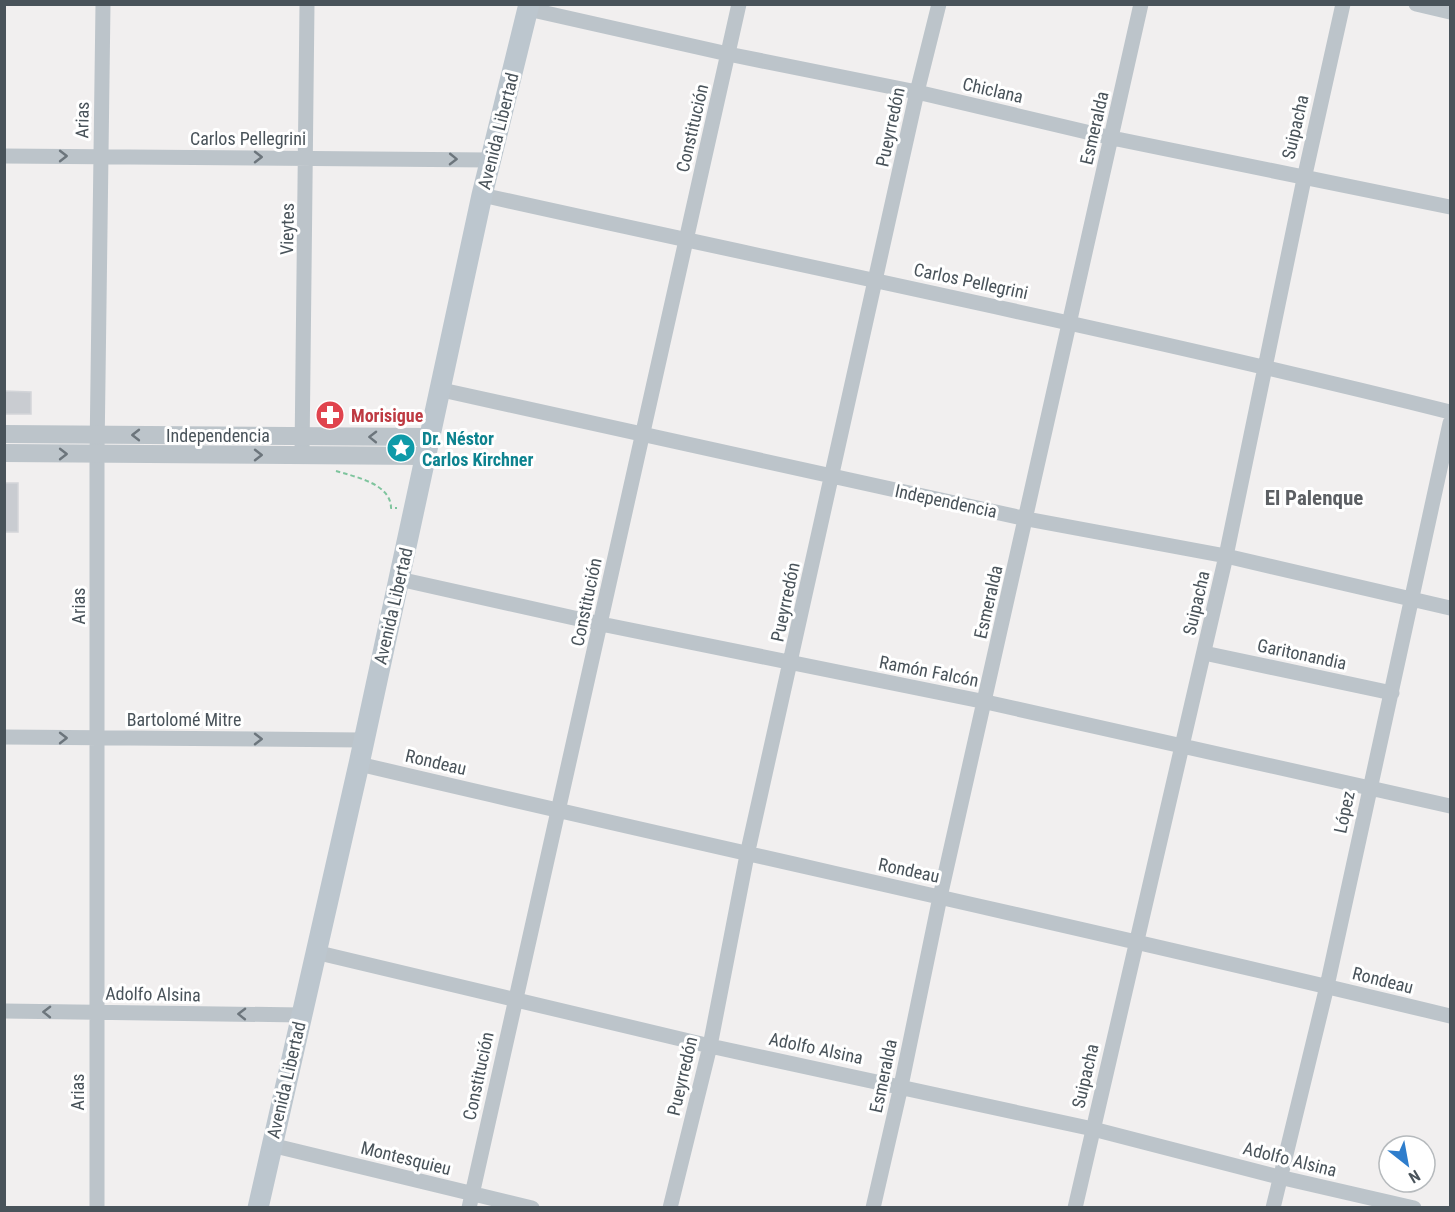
<svg xmlns="http://www.w3.org/2000/svg" width="1455" height="1212" font-family="'Roboto Condensed',sans-serif">
<style>
.building{fill:#c9ccd1;stroke:#d3d5d9;stroke-width:1.5}
.lines{fill:none;stroke-linecap:round;stroke-linejoin:round}
.path{stroke:#7ec49d;stroke-width:2;stroke-dasharray:4.5 3;stroke-linecap:butt}
.minor{stroke:#bcc4ca;stroke-width:15}
.tertiary{stroke:#bcc4ca;stroke-width:18}
.secondary{stroke:#bcc6ce;stroke-width:21}
.oneway{stroke:#6c757c}
.labels{text-anchor:middle;dominant-baseline:central;stroke-width:6;stroke-linejoin:round;paint-order:stroke}
.street-label{font-size:18px;fill:#49535a;stroke:#fff}
.health-label{font-size:18px;font-weight:bold;fill:#be3a42;stroke:#fff;text-anchor:start}
.culture-label{font-size:18px;font-weight:bold;fill:#0d838f;stroke:#fff;text-anchor:start}
.quarter-label{font-size:21px;font-weight:bold;fill:#5c5f63;stroke:#fff}
</style>
<rect width="100%" height="100%" fill="#f1efef"/>
<path class="building" d="M4,391L31,392V414H4Z
M4,483H18V532H4Z"/>
<g class="lines">
<path class="path" d="M336,471C356,477 391,484 391,508H397"/>
<path class="minor" d="M1416,4L1450,12
M528,9L728,54L917,92L1112,138L1450,207
M4,156L490,160
M482,195C805,267 1129,332 1450,412
M442,390L1027,519L1226,556L1450,608
M302,455L307,4
M399,579L601,624L986,702L1450,806
M1204,653L1392,693
M4,737L363,740
M359,764C723,850 1088,928 1450,1016
M315,952L710,1046L1093,1129L1279,1177L1414,1208
M4,1011L301,1015
M271,1145L532,1208
M97,1208V454L103,4
M469,1208L739,4
M670,1208L710,1046L747,855L917,92L939,4
M873,1208L901,1086L940,897L1141,4
M1075,1208L1226,556L1304,179L1343,4
M1273,1208L1327,986L1450,423"/>
<path class="tertiary" d="M4,434L431,437
M4,453L426,456"/>
<path class="secondary" d="M258,1208L359,764L482,195L529,4"/>
</g>
<defs><path id="oneway-chevron" d="M-2-3.5L2.5 0L-2 3.5" fill="none" stroke-width="1.6" stroke-linecap="round" stroke-linejoin="round" transform="scale(1.5)"/></defs>
<g class="oneway">
<use href="#oneway-chevron" transform="translate(63 156)"/>
<use href="#oneway-chevron" transform="translate(258 157)"/>
<use href="#oneway-chevron" transform="translate(453 159) rotate(1)"/>
<use href="#oneway-chevron" transform="translate(136 435) rotate(-180)"/>
<use href="#oneway-chevron" transform="translate(373 437) rotate(-179)"/>
<use href="#oneway-chevron" transform="translate(63 454)"/>
<use href="#oneway-chevron" transform="translate(258 455)"/>
<use href="#oneway-chevron" transform="translate(63 738)"/>
<use href="#oneway-chevron" transform="translate(258 739)"/>
<use href="#oneway-chevron" transform="translate(47 1012) rotate(-179)"/>
<use href="#oneway-chevron" transform="translate(242 1014) rotate(-179)"/>
</g>
<defs>
<g id="pharmacy-disc" transform="scale(1.5)"><circle r="9.5" fill="#e0444e" stroke="#fff"/><path d="M-2-6h4v4h4v4h-4v4h-4v-4h-4v-4h4Z" fill="#fff"/></g>
<g id="sight-disc" transform="scale(1.5)"><circle r="9.5" fill="#0f9aa8" stroke="#fff"/><path d="M0-6L1.8-2.2L6-1.7L2.9 1.2L3.7 5.4L0 3.3L-3.7 5.4L-2.9 1.2L-6-1.7L-1.8-2.2Z" fill="#fff"/></g>
</defs>
<g fill-rule="evenodd">
<use href="#pharmacy-disc" x="330" y="415"/>
<use href="#sight-disc" x="401" y="448"/>
</g>
<g class="labels">
<g class="street-label">
<text transform="translate(993 90) rotate(13)">Chiclana</text>
<text transform="translate(82 120) rotate(-89)">Arias</text>
<text transform="translate(890 127) rotate(-78)">Pueyrredón</text>
<text transform="translate(1295 127) rotate(-77)">Suipacha</text>
<text transform="translate(692 128) rotate(-77)">Constitución</text>
<text transform="translate(1094 128) rotate(-77)">Esmeralda</text>
<text transform="translate(498 131) rotate(-76)">Avenida Libertad</text>
<text x="248" y="138">Carlos Pellegrini</text>
<text transform="translate(287 229) rotate(-89)">Vieytes</text>
<text transform="translate(971 281) rotate(12)">Carlos Pellegrini</text>
<text x="218" y="435">Independencia</text>
<text transform="translate(946 501) rotate(12)">Independencia</text>
<text transform="translate(586 602) rotate(-78)">Constitución</text>
<text transform="translate(785 602) rotate(-78)">Pueyrredón</text>
<text transform="translate(988 602) rotate(-77)">Esmeralda</text>
<text transform="translate(1196 603) rotate(-77)">Suipacha</text>
<text transform="translate(78 606) rotate(-90)">Arias</text>
<text transform="translate(393 606) rotate(-77)">Avenida Libertad</text>
<text transform="translate(1302 654) rotate(12)">Garitonandia</text>
<text transform="translate(929 671) rotate(11)">Ramón Falcón</text>
<text x="184" y="719">Bartolomé Mitre</text>
<text transform="translate(436 762) rotate(13)">Rondeau</text>
<text transform="translate(1344 812) rotate(-78)">López</text>
<text transform="translate(909 870) rotate(12)">Rondeau</text>
<text transform="translate(1383 980) rotate(14)">Rondeau</text>
<text transform="translate(153 994) rotate(1)">Adolfo Alsina</text>
<text transform="translate(816 1048) rotate(12)">Adolfo Alsina</text>
<text transform="translate(478 1076) rotate(-78)">Constitución</text>
<text transform="translate(682 1076) rotate(-77)">Pueyrredón</text>
<text transform="translate(883 1076) rotate(-78)">Esmeralda</text>
<text transform="translate(1085 1076) rotate(-77)">Suipacha</text>
<text transform="translate(286 1080) rotate(-77)">Avenida Libertad</text>
<text transform="translate(77 1092) rotate(-90)">Arias</text>
<text transform="translate(406 1158) rotate(14)">Montesquieu</text>
<text transform="translate(1290 1159) rotate(14)">Adolfo Alsina</text>
</g>
<g class="health-label">
<text x="351" y="415">Morisigue</text>
</g>
<g class="culture-label">
<text x="422" y="438">Dr. Néstor<tspan x="422" dy="21">Carlos Kirchner</tspan></text>
</g>
<g class="quarter-label">
<text x="1314" y="498">El Palenque</text>
</g>
</g>
<rect width="1455" height="1212" fill="none" stroke="#49535a" stroke-width="12"/>
<g transform="translate(1407 1164) rotate(149)"><circle r="28" fill="#ffffff" stroke="#b6babd" stroke-width="1.5"/>
<path d="M0-4.5L10 22L0 15L-10 22Z" fill="#2e7dcc"/>
<text y="-9" font-size="16" font-weight="bold" text-anchor="middle" fill="#49535a">N</text>
</g>
</svg>
